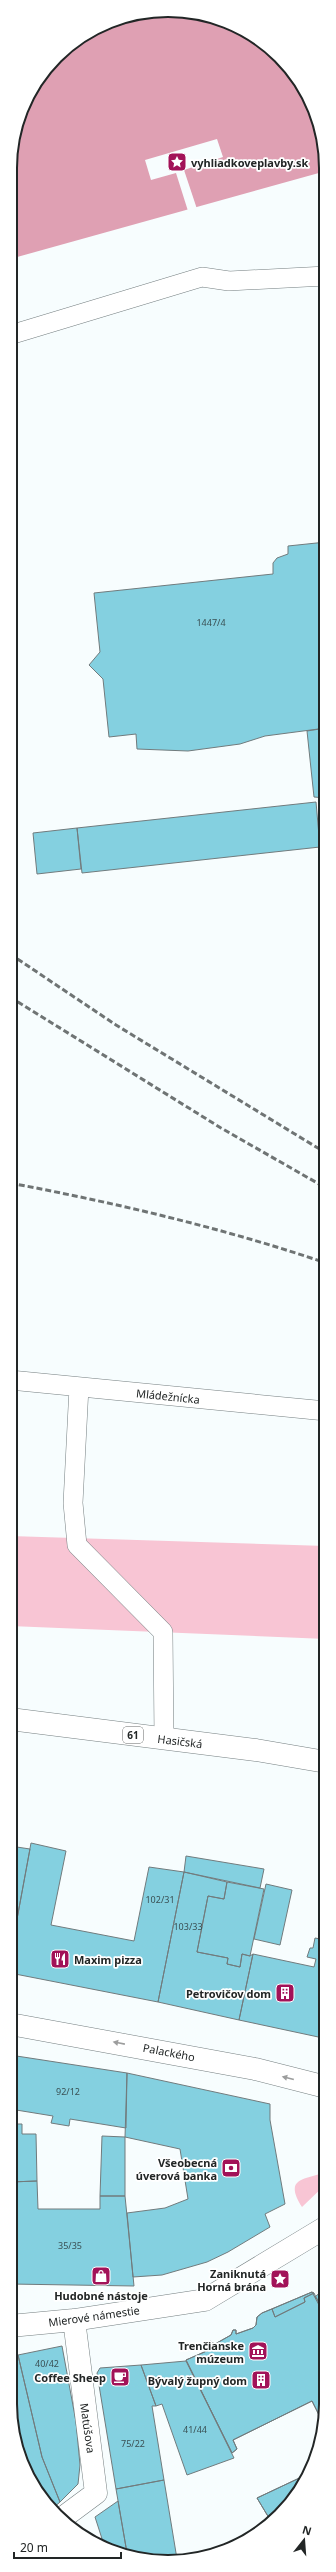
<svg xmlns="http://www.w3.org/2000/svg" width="336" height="2572" font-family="'Noto Sans',sans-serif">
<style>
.green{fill:#f8c5d4}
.water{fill:#dfa0b3}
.pier{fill:#f7fdfe}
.building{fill:#84d0e0;stroke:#717b7d}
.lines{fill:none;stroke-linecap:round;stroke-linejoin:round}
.service-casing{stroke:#757f81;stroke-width:20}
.pedestrian-casing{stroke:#757f81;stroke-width:23}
.minor-casing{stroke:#757f81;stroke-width:23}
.primary-casing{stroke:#757f81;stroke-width:23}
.service{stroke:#fff;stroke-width:19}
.pedestrian{stroke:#fff;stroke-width:22}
.minor{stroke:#fff;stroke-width:22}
.primary{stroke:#fff;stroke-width:22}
.rail{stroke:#6f7474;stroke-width:3;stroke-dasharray:6 3;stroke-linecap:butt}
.oneway{fill:#9c9d9d}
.labels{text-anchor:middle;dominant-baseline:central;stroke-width:3.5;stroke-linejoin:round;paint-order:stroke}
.number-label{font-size:9px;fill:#3a5054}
.shield{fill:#fff;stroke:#646767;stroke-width:1}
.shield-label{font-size:10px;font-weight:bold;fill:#222626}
.poi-label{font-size:11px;font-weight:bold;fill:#222626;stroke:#fff;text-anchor:end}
.street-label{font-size:11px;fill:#222626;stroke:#fff}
.rim{fill:none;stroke:#222626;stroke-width:2}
</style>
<rect width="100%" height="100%" fill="#f7fdfe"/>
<path class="green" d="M10,1536L326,1546V1639L10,1626Z
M326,2170V2184L302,2207C280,2173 314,2181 326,2170Z"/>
<path class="water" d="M179,10L238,26L280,56L314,107L326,158V171L10,259V157L26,98L64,49L117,18Z"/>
<path class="pier" d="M217,139L223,157L184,170L197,209L188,211L176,173L151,180L145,160Z"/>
<path class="building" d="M326,542V728L265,736L240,744L188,751L137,749L136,734L109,737L103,679L89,665L100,652L94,593L273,574V563L277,558L288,554V546Z
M326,728V798L314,797L307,731Z
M316,802L320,847L82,873L77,828Z
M77,828L81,869L37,874L33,833Z
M31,1843L66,1851L51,1925L134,1941L149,1867L184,1872L158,2002L10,1973V1957Z
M10,1846L30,1849L10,1957Z
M186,1856L264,1869L260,1888L184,1872Z
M184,1872L227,1882L224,1899L208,1896L197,1952L228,1958L227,1964L240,1967L242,1954L250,1956L253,1954L239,2020L158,2002Z
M227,1882L264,1889L250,1956L242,1954L240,1967L227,1964L228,1958L197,1952L208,1896L224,1899Z
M266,1884L292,1890L280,1945L254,1939Z
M315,1938L326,1940V2024L323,2038L239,2020L253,1954L314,1967L316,1959L307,1957L310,1948H313Z
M10,2055L127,2073L126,2128L70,2119L69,2126L51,2123L53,2116L10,2109Z
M127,2073L270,2104V2120L285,2204L265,2214L270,2227L228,2252L207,2262L162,2275L133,2277L127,2213L165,2208L188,2199L180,2149L125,2137Z
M10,2124H22V2134H36L37,2181L10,2182Z
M102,2136L125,2137V2196H100Z
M37,2181L38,2209H100V2196H125L134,2286L10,2284V2182Z
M326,2287V2307L315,2297Z
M312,2292L314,2293L304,2298L305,2302L275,2317L272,2309Z
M312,2292L326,2318V2415L323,2423L312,2401L233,2440L237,2449L232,2453L186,2360L209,2350L208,2348L211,2347L208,2344L210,2341L215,2344L231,2335L233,2330H236V2334L253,2328L256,2325L257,2317L262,2313Z
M314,2293L326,2318V2415L323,2423L312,2401L233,2440L237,2449L232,2453L186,2360L209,2350L208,2348L211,2347L208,2344L210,2341L215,2344L231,2335L233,2330H236V2334L253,2328L256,2325L257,2317L262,2313L272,2309L275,2317L305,2302L304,2298Z
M62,2346L76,2422L80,2465L78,2484L60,2502L42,2457L18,2355Z
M18,2355L42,2457L60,2502L52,2509L22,2464L10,2404V2356Z
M186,2361L234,2458L187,2475L162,2404L156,2406L141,2365Z
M141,2365L156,2406H152L164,2480L116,2489L97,2373L100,2368Z
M310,2473V2474L272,2523L257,2498Z
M310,2473V2474L272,2523L257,2498Z
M164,2480L177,2559L158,2562L127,2553L116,2489Z
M118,2501L127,2553L105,2548L95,2517Z"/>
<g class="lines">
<g class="service-casing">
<path id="service" d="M10,335L202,277L229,281L326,276
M10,1380L326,1411
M79,1387L73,1503L77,1545L163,1632L164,1739"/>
</g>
<g class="pedestrian-casing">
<path id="pedestrian" d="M10,2326L74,2320L205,2300L326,2227
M61,2519L96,2493L74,2320"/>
</g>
<g class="minor-casing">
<path id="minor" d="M10,2024L255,2069L326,2087"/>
</g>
<g class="primary-casing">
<path id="primary" d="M10,1719L256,1750L326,1762"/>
</g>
<use href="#service" class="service"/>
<use href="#pedestrian" class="pedestrian"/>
<use href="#minor" class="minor"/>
<use href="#primary" class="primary"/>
<path class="rail" d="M10,954L116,1025L326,1153
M10,997L221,1128L326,1188
M10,1183C116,1203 223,1228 326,1263"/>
</g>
<defs><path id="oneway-solid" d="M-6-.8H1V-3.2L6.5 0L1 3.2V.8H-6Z"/></defs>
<g class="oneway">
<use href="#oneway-solid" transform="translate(119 2043) rotate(-169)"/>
<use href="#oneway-solid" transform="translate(288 2078) rotate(-166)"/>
</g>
<defs>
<g id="sight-square" transform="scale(1)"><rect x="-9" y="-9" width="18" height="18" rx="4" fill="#a21258" stroke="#fff"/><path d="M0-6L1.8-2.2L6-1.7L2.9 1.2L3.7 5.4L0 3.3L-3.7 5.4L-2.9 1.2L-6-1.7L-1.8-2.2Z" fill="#fff"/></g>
<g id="restaurant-square" transform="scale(1)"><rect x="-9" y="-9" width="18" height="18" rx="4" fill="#a21258" stroke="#fff"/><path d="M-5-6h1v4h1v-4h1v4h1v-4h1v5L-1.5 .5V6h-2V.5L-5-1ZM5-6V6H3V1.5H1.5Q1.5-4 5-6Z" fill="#fff"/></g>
<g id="building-square" transform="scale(1)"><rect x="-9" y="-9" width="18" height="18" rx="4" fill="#a21258" stroke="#fff"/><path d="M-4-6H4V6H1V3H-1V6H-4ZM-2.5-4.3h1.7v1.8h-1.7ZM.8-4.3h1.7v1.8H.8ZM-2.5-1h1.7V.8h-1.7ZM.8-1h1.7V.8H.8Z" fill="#fff"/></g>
<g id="bank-square" transform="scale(1)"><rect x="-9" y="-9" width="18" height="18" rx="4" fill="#a21258" stroke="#fff"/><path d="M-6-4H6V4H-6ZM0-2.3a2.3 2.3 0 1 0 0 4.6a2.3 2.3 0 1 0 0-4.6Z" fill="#fff"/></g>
<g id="shop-square" transform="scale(1)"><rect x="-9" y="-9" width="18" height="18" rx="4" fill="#a21258" stroke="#fff"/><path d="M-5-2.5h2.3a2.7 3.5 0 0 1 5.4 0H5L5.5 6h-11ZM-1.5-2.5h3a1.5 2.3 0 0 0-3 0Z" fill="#fff"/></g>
<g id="museum-square" transform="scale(1)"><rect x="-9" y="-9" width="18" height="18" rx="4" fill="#a21258" stroke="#fff"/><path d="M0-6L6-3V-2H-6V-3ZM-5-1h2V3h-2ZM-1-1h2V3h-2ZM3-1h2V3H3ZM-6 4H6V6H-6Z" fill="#fff"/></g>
<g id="cafe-square" transform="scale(1)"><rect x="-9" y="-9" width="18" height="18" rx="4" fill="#a21258" stroke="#fff"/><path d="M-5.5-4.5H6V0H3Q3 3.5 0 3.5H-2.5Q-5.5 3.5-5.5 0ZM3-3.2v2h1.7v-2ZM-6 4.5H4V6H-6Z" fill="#fff"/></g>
</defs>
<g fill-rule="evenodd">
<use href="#sight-square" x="177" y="162"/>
<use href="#restaurant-square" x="60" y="1959"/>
<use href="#building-square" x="285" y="1993"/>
<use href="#bank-square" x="231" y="2168"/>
<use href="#shop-square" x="101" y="2276"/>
<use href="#sight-square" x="280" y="2279"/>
<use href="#museum-square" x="258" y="2351"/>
<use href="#cafe-square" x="120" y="2377"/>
<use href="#building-square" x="261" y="2380"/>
</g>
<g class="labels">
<g class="number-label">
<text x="211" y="622">1447/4</text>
<text x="160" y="1899">102/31</text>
<text x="188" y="1926">103/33</text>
<text x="68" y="2091">92/12</text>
<text x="70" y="2245">35/35</text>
<text x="47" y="2363">40/42</text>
<text x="195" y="2429">41/44</text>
<text x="133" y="2443">75/22</text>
</g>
<rect class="shield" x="123" y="1727" width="20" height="16" rx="3"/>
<g class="shield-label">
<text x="133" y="1735">61</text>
</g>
<g class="poi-label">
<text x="191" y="162" text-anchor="start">vyhliadkoveplavby.sk</text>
<text x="74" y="1959" text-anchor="start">Maxim pizza</text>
<text x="271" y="1993">Petrovičov dom</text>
<text x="217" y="2162">Všeobecná<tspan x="217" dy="13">úverová banka</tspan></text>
<text x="266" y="2273">Zaniknutá<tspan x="266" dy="13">Horná brána</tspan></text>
<text x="101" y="2295" text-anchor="middle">Hudobné nástoje</text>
<text x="244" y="2345">Trenčianske<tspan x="244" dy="13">múzeum</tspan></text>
<text x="106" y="2377">Coffee Sheep</text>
<text x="247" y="2380">Bývalý župný dom</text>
</g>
<g class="street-label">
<text transform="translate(168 1396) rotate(6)">Mládežnícka</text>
<text transform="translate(180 1741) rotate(7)">Hasičská</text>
<text transform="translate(169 2052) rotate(11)">Palackého</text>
<text transform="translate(94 2316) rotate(-8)">Mierové námestie</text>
<text transform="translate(88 2428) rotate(82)">Matúšova</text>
</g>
</g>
<path d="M0 0H336V2572H0ZM168 17H168A151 151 0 0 1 319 168V2404A151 151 0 0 1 168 2555H168A151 151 0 0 1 17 2404V168A151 151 0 0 1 168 17Z" fill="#fff" fill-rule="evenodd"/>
<path class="rim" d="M168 17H168A151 151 0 0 1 319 168V2404A151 151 0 0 1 168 2555H168A151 151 0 0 1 17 2404V168A151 151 0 0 1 168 17Z"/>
<g transform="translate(304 2540) rotate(17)" stroke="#ffffff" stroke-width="3" paint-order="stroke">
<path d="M0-3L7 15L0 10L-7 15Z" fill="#222626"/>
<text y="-6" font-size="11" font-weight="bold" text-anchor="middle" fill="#222626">N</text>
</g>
<path d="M14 2552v6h107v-6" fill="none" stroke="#222626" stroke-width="2"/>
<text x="20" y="2552" font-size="12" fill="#222626" stroke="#ffffff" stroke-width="3" paint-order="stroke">20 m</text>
</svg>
